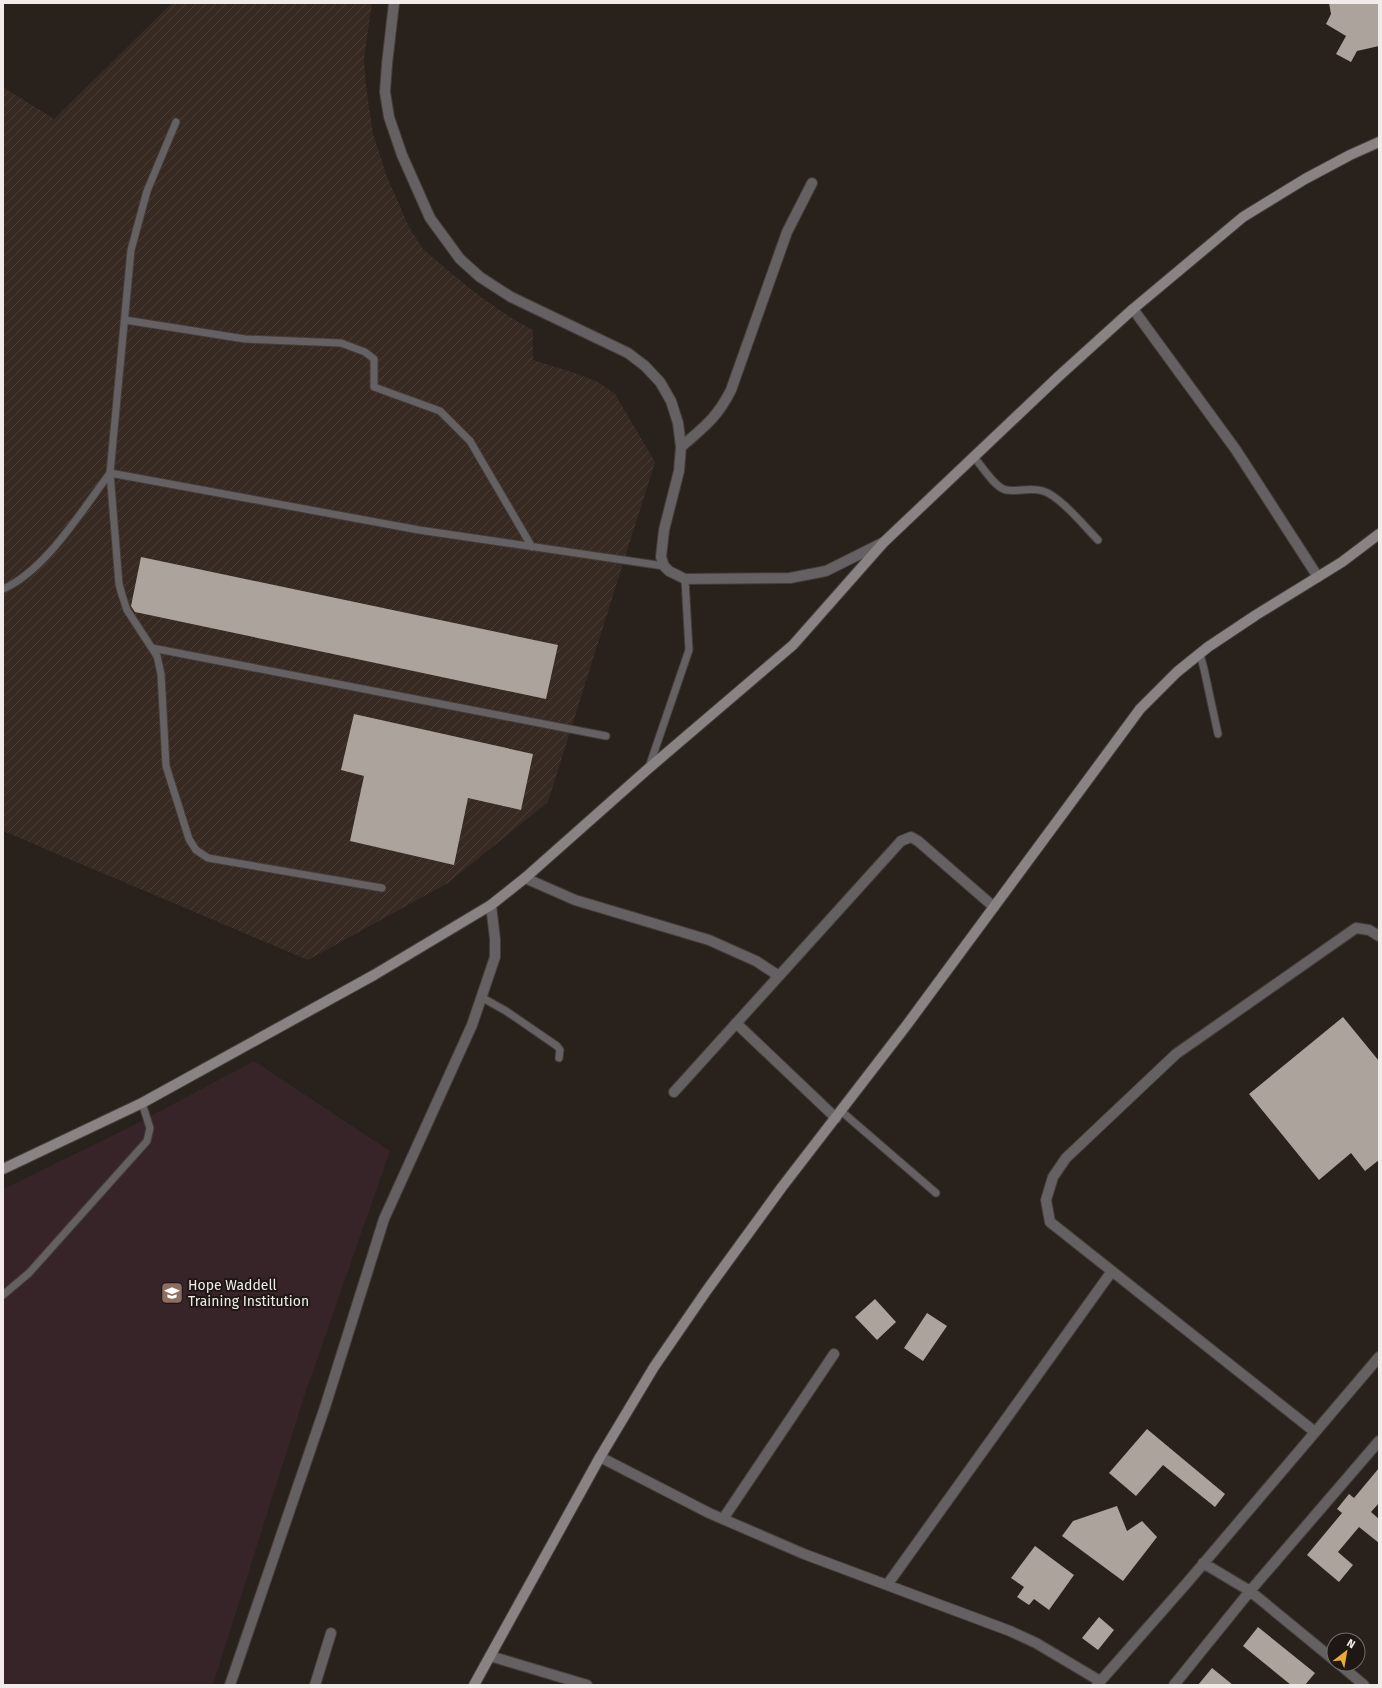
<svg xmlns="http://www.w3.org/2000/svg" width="1382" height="1688" font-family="'Fira Sans',sans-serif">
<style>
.industrial{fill:url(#industrial-furrows)}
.education{fill:#372428}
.building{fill:#aca39d}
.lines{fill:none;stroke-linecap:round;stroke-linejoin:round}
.lane-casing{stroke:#443d39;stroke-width:9}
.street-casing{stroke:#443d39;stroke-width:12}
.secondary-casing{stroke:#443d39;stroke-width:12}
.lane{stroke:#656061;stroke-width:7}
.street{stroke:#656061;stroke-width:10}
.secondary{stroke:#8a8384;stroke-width:10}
.labels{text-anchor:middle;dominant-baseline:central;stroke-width:4;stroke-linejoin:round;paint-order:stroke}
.poi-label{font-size:14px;fill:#f1ece9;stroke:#1e1713;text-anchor:start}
</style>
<defs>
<pattern id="industrial-furrows" width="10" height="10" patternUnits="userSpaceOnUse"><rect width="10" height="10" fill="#372a22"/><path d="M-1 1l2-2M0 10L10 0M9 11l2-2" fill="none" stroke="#4b3f37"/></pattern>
</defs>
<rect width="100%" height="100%" fill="#28211c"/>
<path class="industrial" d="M172,3H372L364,58L366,86L373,134L387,177L409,227L423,249L452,274L481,297L513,319L533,330V360L572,372L598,382L615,394L655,462L548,802L448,883L308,960L3,831V87L54,119Z"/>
<path class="education" d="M254,1061L390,1151L304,1397L213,1685H3V1189L130,1127Z"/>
<path class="building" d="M1329,3H1379V46L1357,51L1351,62L1336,54L1346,36L1326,24L1331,14Z
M141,557L558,645L546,699L135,612L131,606Z
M354,714L533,754L521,810L468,798L454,865L350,841L364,776L341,770Z
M1343,1017L1379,1061V1160L1365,1171L1351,1153L1319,1180L1249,1094Z
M875,1299L896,1322L877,1340L855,1317Z
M927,1313L947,1326L923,1361L904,1348Z
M1147,1429L1225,1494L1215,1507L1163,1465L1136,1496L1109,1473Z
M1379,1468V1503L1371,1512L1379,1519V1543L1359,1527L1338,1552L1353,1565L1339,1582L1307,1555L1342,1513L1337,1509L1349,1494L1354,1498Z
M1117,1506L1127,1531L1142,1521L1157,1537L1123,1581L1062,1536L1073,1521Z
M1035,1546L1074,1575L1049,1610L1034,1599L1029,1605L1017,1597L1024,1587L1011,1578Z
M1099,1617L1114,1630L1098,1650L1082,1638Z
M1258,1627L1315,1673L1305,1685H1291L1243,1646Z
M1212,1668L1233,1685H1198Z"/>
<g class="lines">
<g class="lane-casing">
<path id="lane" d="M176,122L147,191L131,250L110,473L119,584L122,595L127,610L157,656L161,674L166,766L189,839L196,850L208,858L382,888
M125,320L245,339L341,343L365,352L374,359V387L440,411L470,441L532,547
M974,457C981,465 995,488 1006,490C1018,492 1030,487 1043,491C1060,496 1085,527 1098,540
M3,589C46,570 82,510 110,473L419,530L664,566
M152,648L606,736
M1200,654L1204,669L1218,734
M649,767L689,650L685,579
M481,997L506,1011L557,1046L560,1050L559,1058
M841,1111L936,1193
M3,1295L29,1273L147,1141L150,1128L142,1103"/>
</g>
<g class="street-casing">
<path id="street" d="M394,3L387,64L385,92L389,117L402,155L430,218L460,259L480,277L511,297L628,353L645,366L660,382L671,401L678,423L681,447L679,471L664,530L661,557L664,566L669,571L685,579L790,578L826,571L884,542
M1133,309L1236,450L1318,577
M681,447C704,427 717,418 731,390L787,232L812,183
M525,878L575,900L709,940L756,961L779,976
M736,1023L836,1118
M674,1092L901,841L911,837L918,841L994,907
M1315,1432L1050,1222L1046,1200L1053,1177L1066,1158L1176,1054L1356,928L1369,930L1379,936
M600,1457L709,1513L804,1554L1010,1631L1036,1643L1100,1681
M723,1519L834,1354
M1203,1563L1250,1591L1334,1660
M887,1585L1112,1271
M490,1656L587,1685
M1339,1664L1364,1685
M230,1685L326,1404L384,1219L472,1025L495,957V939L491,905
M315,1685L331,1633
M1097,1685L1186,1584L1379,1357
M1174,1685L1250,1591L1379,1441"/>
</g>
<g class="secondary-casing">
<path id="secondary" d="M3,1169L142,1103L374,975L491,905L525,878L649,768L793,645L884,542L1059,376L1133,309L1243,217L1305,179L1350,155L1379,142
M474,1685L600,1457L654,1367L707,1290L782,1187L906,1026L1140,709L1177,672L1208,647L1256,615L1342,562L1379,534"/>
</g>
<use href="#lane" class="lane"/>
<use href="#street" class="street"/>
<use href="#secondary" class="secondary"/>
</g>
<defs>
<g id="university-square" transform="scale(1.15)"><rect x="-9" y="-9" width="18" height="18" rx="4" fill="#8d6e63" stroke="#1e1713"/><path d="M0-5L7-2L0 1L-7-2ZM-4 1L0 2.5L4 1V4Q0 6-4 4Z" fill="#fff"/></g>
</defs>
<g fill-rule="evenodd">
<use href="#university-square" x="172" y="1293"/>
</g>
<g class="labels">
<g class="poi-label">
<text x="188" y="1285">Hope Waddell<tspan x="188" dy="16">Training Institution</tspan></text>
</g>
</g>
<rect width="1382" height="1688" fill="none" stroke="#f1ece9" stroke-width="8"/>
<g transform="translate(1346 1652) rotate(31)"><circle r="19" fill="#1e1713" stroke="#726c69"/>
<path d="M0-3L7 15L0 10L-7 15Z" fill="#e7ac36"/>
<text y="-6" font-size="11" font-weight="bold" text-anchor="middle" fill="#f1ece9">N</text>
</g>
</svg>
